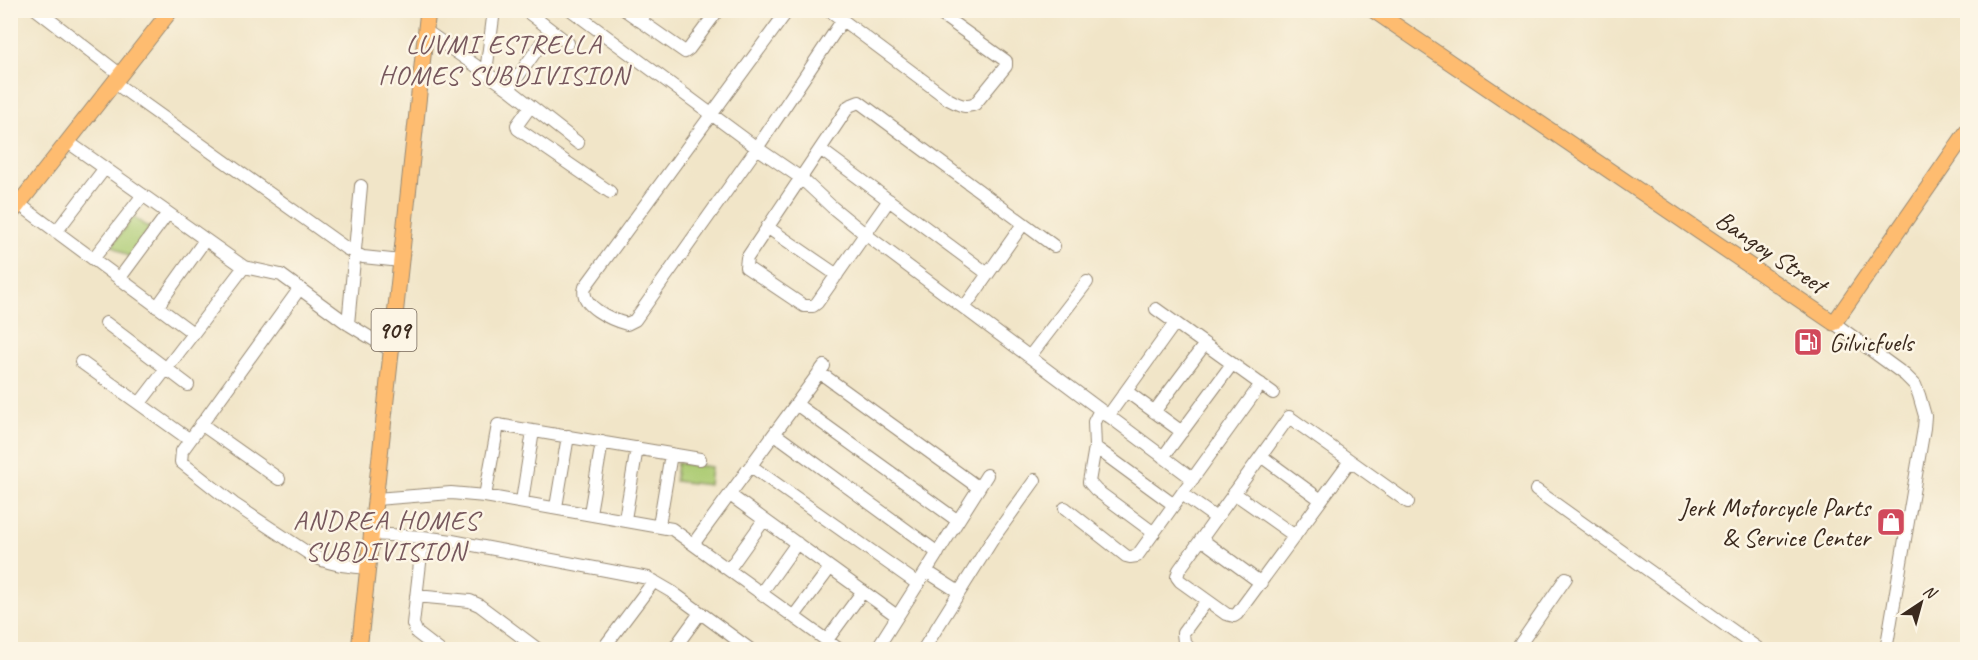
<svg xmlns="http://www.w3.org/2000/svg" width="1978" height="660" font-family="Caveat,sans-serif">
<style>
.green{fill:#adcc74;stroke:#747b49;stroke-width:1.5}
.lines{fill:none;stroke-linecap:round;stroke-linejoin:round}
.minor-casing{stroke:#968873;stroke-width:14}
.major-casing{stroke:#968873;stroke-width:17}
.minor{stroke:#fff;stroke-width:12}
.major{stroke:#febc70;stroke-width:15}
.labels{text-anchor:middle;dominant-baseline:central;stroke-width:5;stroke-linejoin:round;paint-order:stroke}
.shield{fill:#fcf5e5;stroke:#75675a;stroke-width:1.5}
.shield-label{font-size:24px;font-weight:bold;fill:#3b2a1e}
.street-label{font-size:26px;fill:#3b2a1e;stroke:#fcf5e5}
.poi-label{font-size:26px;fill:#3b2a1e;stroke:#fcf5e5;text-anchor:start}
.neighbourhood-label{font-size:27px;letter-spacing:1.5px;fill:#77585d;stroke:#fcf5e5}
</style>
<rect width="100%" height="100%" fill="#fcf5e5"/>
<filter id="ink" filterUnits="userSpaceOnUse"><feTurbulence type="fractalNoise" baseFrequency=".0167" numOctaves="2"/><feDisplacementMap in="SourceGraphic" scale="12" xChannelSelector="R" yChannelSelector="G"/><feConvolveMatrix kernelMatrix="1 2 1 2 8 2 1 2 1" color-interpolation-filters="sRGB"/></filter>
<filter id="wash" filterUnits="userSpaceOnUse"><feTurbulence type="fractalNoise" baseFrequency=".008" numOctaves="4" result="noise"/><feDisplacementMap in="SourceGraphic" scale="24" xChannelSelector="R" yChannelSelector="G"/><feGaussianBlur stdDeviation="1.35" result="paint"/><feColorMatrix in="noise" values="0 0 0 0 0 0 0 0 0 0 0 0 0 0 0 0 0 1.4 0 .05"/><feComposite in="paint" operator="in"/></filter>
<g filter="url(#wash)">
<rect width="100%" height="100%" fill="#f1e5c8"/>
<path class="green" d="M133,217L150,229L129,257L112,245Z
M677,463L711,467L709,485L675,481Z"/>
</g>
<g filter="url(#ink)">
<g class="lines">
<g class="minor-casing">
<path id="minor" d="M37,10L121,75
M525,10L568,43
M571,10L757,148L801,178L832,207L865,234L1193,479
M625,10L685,52L689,49L718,10
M788,10L585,287C579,306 612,320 627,324L635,320L757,148L842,21
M829,10L948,99C958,104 965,109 975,104L1006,66V61L935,10
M640,21L648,10
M426,31L509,89L578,143
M486,72L494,10
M115,83L347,249L363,257L401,261
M509,89L550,31
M530,107L517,125L518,129L610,192
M68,142L244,267L281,275L348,324L392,351
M820,149L988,274
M889,200L817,303L813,306H804L746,267L747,258L849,106L859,102L1054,246
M19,204L193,333
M767,227L837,275
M56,232L105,168
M93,259L143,195
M119,279L168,213
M157,307L205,240
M964,308L1023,224
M1156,309L1273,393
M106,323L188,385
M1834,323L1905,375L1915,385L1919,395L1925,416L1924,428L1886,650
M348,324L361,186
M1030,356L1087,282
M81,362L190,440L182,451L181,462L234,504L311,555C330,565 347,566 368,568
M819,372L979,488
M1126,391L1182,432
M140,403L244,267
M796,404L958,521
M1100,410L1094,422L1095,447L1089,482L1096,490L1154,533
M1154,412L1205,344
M1108,416L1175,323
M201,424L279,479
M775,434L938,553
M190,440L300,288
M1095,447L1174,505
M1261,456L1321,500
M1163,457L1232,364
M1350,461L1237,614L1234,616L1226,614L1180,581L1177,577L1179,570L1289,417L1408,502
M751,466L918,584
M1536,490L1760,650
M1234,493L1295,536
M1182,494L1216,518
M730,495L897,616
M485,496L498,425L700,459
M376,499L451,493L485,496L672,529L840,650
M522,501L533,431
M556,507L568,436
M1065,508L1126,556L1130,557L1137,556L1261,384
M590,513L602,442
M625,519L637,448
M659,525L671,454
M372,534L423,537L452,541L648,578L672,592L751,650
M423,537L413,624L417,633L439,650
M1201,539L1261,583
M694,543L824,366
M729,569L764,520
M926,571L959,592
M762,592L797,543
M416,596L470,601L479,605L539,650
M794,616L830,568
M827,640L863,591
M602,650L654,581
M673,650L700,613
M876,650L987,475
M923,650L994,537L1035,480
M1191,650L1184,642L1183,633L1206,602
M1516,650L1566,578"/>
</g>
<g class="major-casing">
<path id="major" d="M1373,10L1834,323L1968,130
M10,215L171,10
M359,650L428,10"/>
</g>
<use href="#minor" class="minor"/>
<use href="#major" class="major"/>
</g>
</g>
<defs>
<g id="fuel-square" transform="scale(1.5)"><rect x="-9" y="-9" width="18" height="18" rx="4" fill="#d1495b" stroke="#fcf5e5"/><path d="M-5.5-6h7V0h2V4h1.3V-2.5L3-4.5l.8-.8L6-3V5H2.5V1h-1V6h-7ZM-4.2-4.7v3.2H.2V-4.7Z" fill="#fff"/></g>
<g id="shop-square" transform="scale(1.5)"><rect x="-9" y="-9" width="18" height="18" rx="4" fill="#d1495b" stroke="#fcf5e5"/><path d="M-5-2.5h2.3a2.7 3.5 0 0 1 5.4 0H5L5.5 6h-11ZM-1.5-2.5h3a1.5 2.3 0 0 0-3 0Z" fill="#fff"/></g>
</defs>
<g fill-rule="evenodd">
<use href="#fuel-square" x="1808" y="342"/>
<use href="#shop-square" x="1891" y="522"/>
</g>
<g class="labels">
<rect class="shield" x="371.5" y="309" width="45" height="42" rx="4.5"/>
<g class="shield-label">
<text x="394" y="330">909</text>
</g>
<g class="street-label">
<text transform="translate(1771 252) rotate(34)">Bangoy Street</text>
</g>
<g class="poi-label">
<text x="1829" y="342">Gilvicfuels</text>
<text x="1870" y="507" text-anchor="end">Jerk Motorcycle Parts<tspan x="1870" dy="30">&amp; Service Center</tspan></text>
</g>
<g class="neighbourhood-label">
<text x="504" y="44">LUVMI ESTRELLA<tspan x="504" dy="31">HOMES SUBDIVISION</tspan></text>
<text x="386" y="520">ANDREA HOMES<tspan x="386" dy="31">SUBDIVISION</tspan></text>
</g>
</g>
<rect width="1978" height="660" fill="none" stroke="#fcf5e5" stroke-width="36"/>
<g transform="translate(1921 603) rotate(36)" stroke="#fcf5e5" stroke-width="4.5" paint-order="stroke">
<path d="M0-4.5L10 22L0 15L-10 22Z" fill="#3b2a1e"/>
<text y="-9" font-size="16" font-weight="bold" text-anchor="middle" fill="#3b2a1e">N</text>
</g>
</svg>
